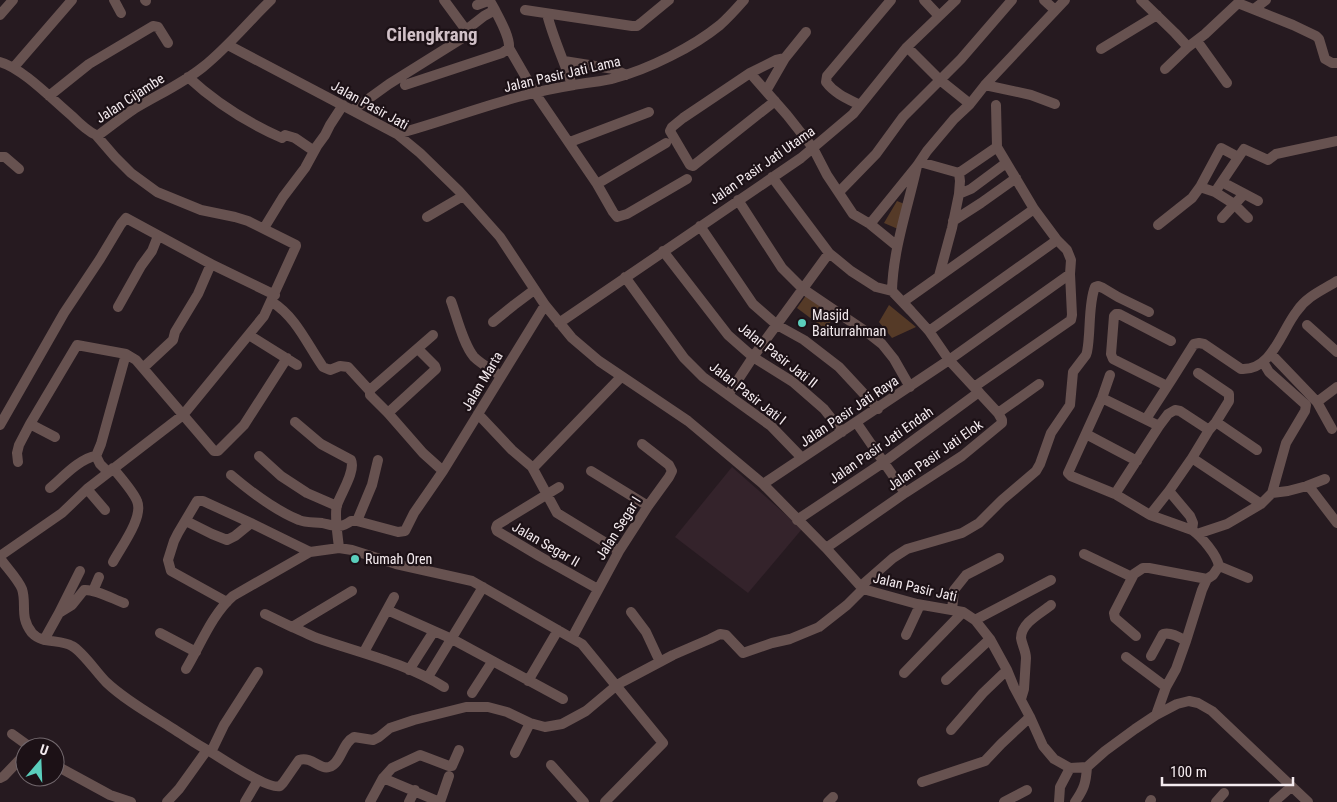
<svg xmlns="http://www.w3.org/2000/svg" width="1337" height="802" font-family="'Roboto Condensed',sans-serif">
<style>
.built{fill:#34232b}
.green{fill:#553a27}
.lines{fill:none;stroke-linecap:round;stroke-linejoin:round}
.minor{stroke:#675250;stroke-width:10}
.poi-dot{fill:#5acebc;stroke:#1c1116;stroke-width:2}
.labels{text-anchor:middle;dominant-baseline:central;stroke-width:4.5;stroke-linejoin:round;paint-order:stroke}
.street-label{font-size:14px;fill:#f4ebef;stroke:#1c1116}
.poi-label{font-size:14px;fill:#f4ebef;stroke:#1c1116;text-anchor:start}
.district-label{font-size:19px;font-weight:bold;fill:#d1c1c8;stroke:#1c1116}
</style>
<rect width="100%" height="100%" fill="#261a20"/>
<path class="built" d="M732,467L802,529L748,593L675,537Z"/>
<path class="green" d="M897,201L907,205L898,229L884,223Z
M807,294L835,316L825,329L797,308Z
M889,305L916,327L892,338L879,322Z"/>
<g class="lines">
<path class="minor" d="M114,0L121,13
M145,0L146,1
M444,0L466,30L484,16L495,10C500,20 510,37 509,48L535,93L597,184L613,212L617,217L627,214L687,179
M924,0L939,16
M1044,0L1055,10
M1141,0L1175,33L1188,47L1165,69
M477,5L488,1H490L495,10
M1254,9L1266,0
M525,10L632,26H637L641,23L669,0
M547,14C553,38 564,61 572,85
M0,15L13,0
M1197,41L1227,83
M228,45L397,134L420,153L459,191L500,237L545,305L572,338L599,361L688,421L763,484L826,548L863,589L917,604L963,612L975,620L990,639L1007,670L1014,687L1030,717L1043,746L1054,759L1070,768L1087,767L1105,751L1135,729L1156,715L1177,704L1189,701L1198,703L1212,711L1308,802
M907,47L940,80L970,104
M1188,47L1205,34L1238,3L1293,25L1316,36L1319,39L1325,59L1332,63H1337
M1101,49L1157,15
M564,61L614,69L626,75
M0,62C21,67 54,101 72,116C79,123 87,131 96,135L100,134C111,126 122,117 134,109C157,95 182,84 203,67C228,47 248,22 271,0
M14,67L72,0
M750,73L776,60L785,58
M188,77C215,102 248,123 282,138L285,135L295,138L314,151
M405,85L502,53L509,48
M985,85L1031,95L1055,104
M766,91L785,58L806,32
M49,96L89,64L153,26L158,27L168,43
M775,101L693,166L690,165L670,131L672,127L683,118L750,73L787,115L813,148L827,175L853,214L870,224L897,246
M860,105C848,99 835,94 826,82L827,76L891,0
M353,110L389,84L461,39L466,30
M397,134C438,123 477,108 518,97C536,92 555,88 574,85C587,82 602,82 615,78C649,69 693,47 720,25C729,17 737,8 744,0
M570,142L649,112
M997,147L1034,209L1057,240
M0,157H5L19,169
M920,162L959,173L997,147L996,105
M959,173L960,181L959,194
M772,177L829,253L851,271L876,287L892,291
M1222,182L1258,201
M597,184L666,143
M1200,187L1215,192L1234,204L1248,218
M839,192L876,154L903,117L961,59L1012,0
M1215,192L1244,149L1268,160L1276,154L1337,141
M738,200L782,268L803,289L868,333L882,344L894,359L910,387
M427,217L463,196
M1222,218L1244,194
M953,221L981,203L1016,178
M870,224L917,166L927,151L954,119L970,104L985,85L1065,0
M1158,225L1192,198L1200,187L1221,148L1238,157
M700,226L753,304L777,325L804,340L839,367L878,409
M264,228L283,197L305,168L317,146L325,135L330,125L343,105
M663,251L728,335L753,357L793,382L824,409L842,432
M211,264L275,295
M939,276L952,228L959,194L971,189L1006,163
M625,277L684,358L703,377L771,426L802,458
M451,301C457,317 463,344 474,357C481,364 492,370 501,376
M272,302C296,317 307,344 323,367L330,370L340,366L348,367L370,391V395L388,413L423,453L443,471
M903,302L1034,209
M118,307L141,266L152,251L158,236
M493,322L514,305L534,290
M559,323L801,158L853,114L907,47L956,0
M1307,325L1337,352
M929,331L1057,240L1067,250L1071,260L1070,274L1072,315L1071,320L974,387
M249,335L297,365
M126,354L136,360L214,451H218L244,425L287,358
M1271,354L1317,402L1337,387
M1110,375L1102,398L1068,473L1071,476L1115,494
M1167,386L1113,359L1111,354L1114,316L1116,314H1119L1171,341
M370,391L371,389L433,335
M728,395L753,357L829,253
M1102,398L1159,426
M1317,402L1332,429
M388,413L436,369L435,366L418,349
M998,413L1039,384
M478,414L512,450L532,467L557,513L619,551
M1146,419L1172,379L1194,344L1199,343L1204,344L1241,369C1272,371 1281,331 1297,311C1307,296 1323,290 1337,281
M295,422L321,444L351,460C356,471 341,493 337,505C334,515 338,537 339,548
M856,422L905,493
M1216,422L1257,450
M30,424L55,437
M0,425L64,313L100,259L121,224L126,218L211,264L198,294L175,332L173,340L143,368
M1086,434L1137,461
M259,456L281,476L307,493L337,506
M1192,458L1261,504
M18,462L17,453L19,445L30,424L77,345L126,354L101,444L96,456L100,464L108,472
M532,467L535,466L621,377
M113,468C120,477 133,491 137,501C144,517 121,547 113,562
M591,471L648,506
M231,475C251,492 274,510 299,520C306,523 315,522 322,523C335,526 340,529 351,521H357L398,532L405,531L414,513L443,471L545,305
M763,484L949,360L1070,274
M1307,486L1325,479
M559,487L497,525L496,528L497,531L539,556L598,589
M50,488C62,478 80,458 96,456
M87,489L105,510
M1272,493L1288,491L1307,486L1311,489L1337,523
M1150,515L1115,494L1159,426L1168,414L1175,410L1180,411L1209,430
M797,520L884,462L979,392
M186,521L212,534L227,540L235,536L251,523
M357,521L372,485L378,460
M1192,530L1150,515L1169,491L1192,458L1209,430L1216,422L1229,401V394L1198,373
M1197,534L1227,524L1239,517L1261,504L1272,493L1286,443L1305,411L1306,405L1269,372L1263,362
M826,548L905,493L962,456L1002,423V420L998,413L949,360L929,331L911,311L892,291C893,249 908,207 917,166
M1084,554L1132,577
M0,556L62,513L87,489L183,415L264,316L296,246V245L248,221L235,217L201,210L157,192L131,173L115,157L96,135
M0,558C6,567 18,579 22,589C27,604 19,617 32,633C42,644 60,639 72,646C83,652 96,672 106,682C125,700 150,714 172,728C185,736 197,745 211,752L224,725L258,672
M1219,566L1248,578
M861,586L893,558L907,549L962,533L979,523L1002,500L1036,471L1040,464L1051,433L1070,405L1073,372L1086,355L1087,352C1091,333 1088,304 1095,287L1098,286L1103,288L1118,297L1149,312
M93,591L99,577
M352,591L292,627C300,630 309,635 317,638C360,653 406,663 444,687
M227,602L171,571L168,560L174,541L178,533L197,501H203L251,523L310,552
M387,610L452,639L563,699
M952,610L954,590L966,575L999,558
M631,612L646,632L660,662
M59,613L80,571
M265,614L292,627
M975,620L1051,580
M160,633L196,652
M906,635L920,605
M1136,636L1115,618L1114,613L1134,574L1143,568H1149L1207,579
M572,638L619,551L648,506L669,477L672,471L669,465L642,444
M44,640L59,613L72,605L84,590C95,589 113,599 124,603
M364,652L394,597
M1151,656L1163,634C1171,632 1179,637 1186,641
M1126,657L1166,687
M186,669C200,646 212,614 233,596L310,552L339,548L352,550L396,564L472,581L582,644L663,743L605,802
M409,670L434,631
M904,673L963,612
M428,677L483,587
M946,680L990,639
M528,681L558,630
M472,693L492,662
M1021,699L1024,689L1026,658C1026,651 1022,645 1021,638C1021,623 1041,613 1051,605
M1156,715L1166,687L1176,669L1186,641L1202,590L1207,579L1213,575L1219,566C1217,555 1202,537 1192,530L1193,523L1190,516L1169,491
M951,730L983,693L1007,670
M12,734L30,747
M211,752C222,759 269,790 280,786C281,785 282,784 283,783L299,760C312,756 320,770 329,767C341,764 342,743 354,737L373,740L379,737L390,728L414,720L466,707H488L507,712L530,723L545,727L562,724L586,711L617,685L624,681L673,655L710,639L720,634L726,635L743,653L772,643L790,639L819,627L847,605L863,589
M515,753L530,723
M55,765L110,795L131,802
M551,765L584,802
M0,778L4,776L25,754
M383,778L440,802
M922,782L985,761L1001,744L1030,717
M167,802L179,789L207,750
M245,802L258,780
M370,802L383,778L392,768L420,755L449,766H452L459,750
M409,802L415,790
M440,802L449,776
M828,802L833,797
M1004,802L1027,790
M1059,802L1060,787L1070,768
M1075,802C1084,789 1086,783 1087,767
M1150,802L1151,800
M1216,802L1224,793
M1274,802L1291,787"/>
</g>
<g class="poi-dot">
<circle cx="802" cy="323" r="5"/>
<circle cx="355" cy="559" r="5"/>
</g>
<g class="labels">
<g class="street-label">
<text transform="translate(562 74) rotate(-13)">Jalan Pasir Jati Lama</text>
<text transform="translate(130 98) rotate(-33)">Jalan Cijambe</text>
<text transform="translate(370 105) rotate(29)">Jalan Pasir Jati</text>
<text transform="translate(762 165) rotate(-35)">Jalan Pasir Jati Utama</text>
<text transform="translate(778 355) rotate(38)">Jalan Pasir Jati II</text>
<text transform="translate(482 381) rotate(-59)">Jalan Marta</text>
<text transform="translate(748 393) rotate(38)">Jalan Pasir Jati I</text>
<text transform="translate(849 411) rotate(-34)">Jalan Pasir Jati Raya</text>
<text transform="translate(881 445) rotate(-35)">Jalan Pasir Jati Endah</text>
<text transform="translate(935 455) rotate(-35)">Jalan Pasir Jati Elok</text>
<text transform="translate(618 528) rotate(-58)">Jalan Segar I</text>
<text transform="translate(546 544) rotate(30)">Jalan Segar II</text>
<text transform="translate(915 587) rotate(13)">Jalan Pasir Jati</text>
</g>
<g class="poi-label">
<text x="812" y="315">Masjid<tspan x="812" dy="16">Baiturrahman</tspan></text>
<text x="365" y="559">Rumah Oren</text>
</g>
<g class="district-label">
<text x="432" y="34">Cilengkrang</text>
</g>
</g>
<g transform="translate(40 762) rotate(19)"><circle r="24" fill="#1c1116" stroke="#72686d"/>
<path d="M0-4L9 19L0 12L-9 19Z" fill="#5acebc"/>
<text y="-8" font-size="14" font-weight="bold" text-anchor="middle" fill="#f4ebef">U</text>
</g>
<path d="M1162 777v8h131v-8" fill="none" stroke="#f4ebef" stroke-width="2.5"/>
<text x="1170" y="777" font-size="15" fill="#f4ebef" stroke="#1c1116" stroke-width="4" paint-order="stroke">100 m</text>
</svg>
